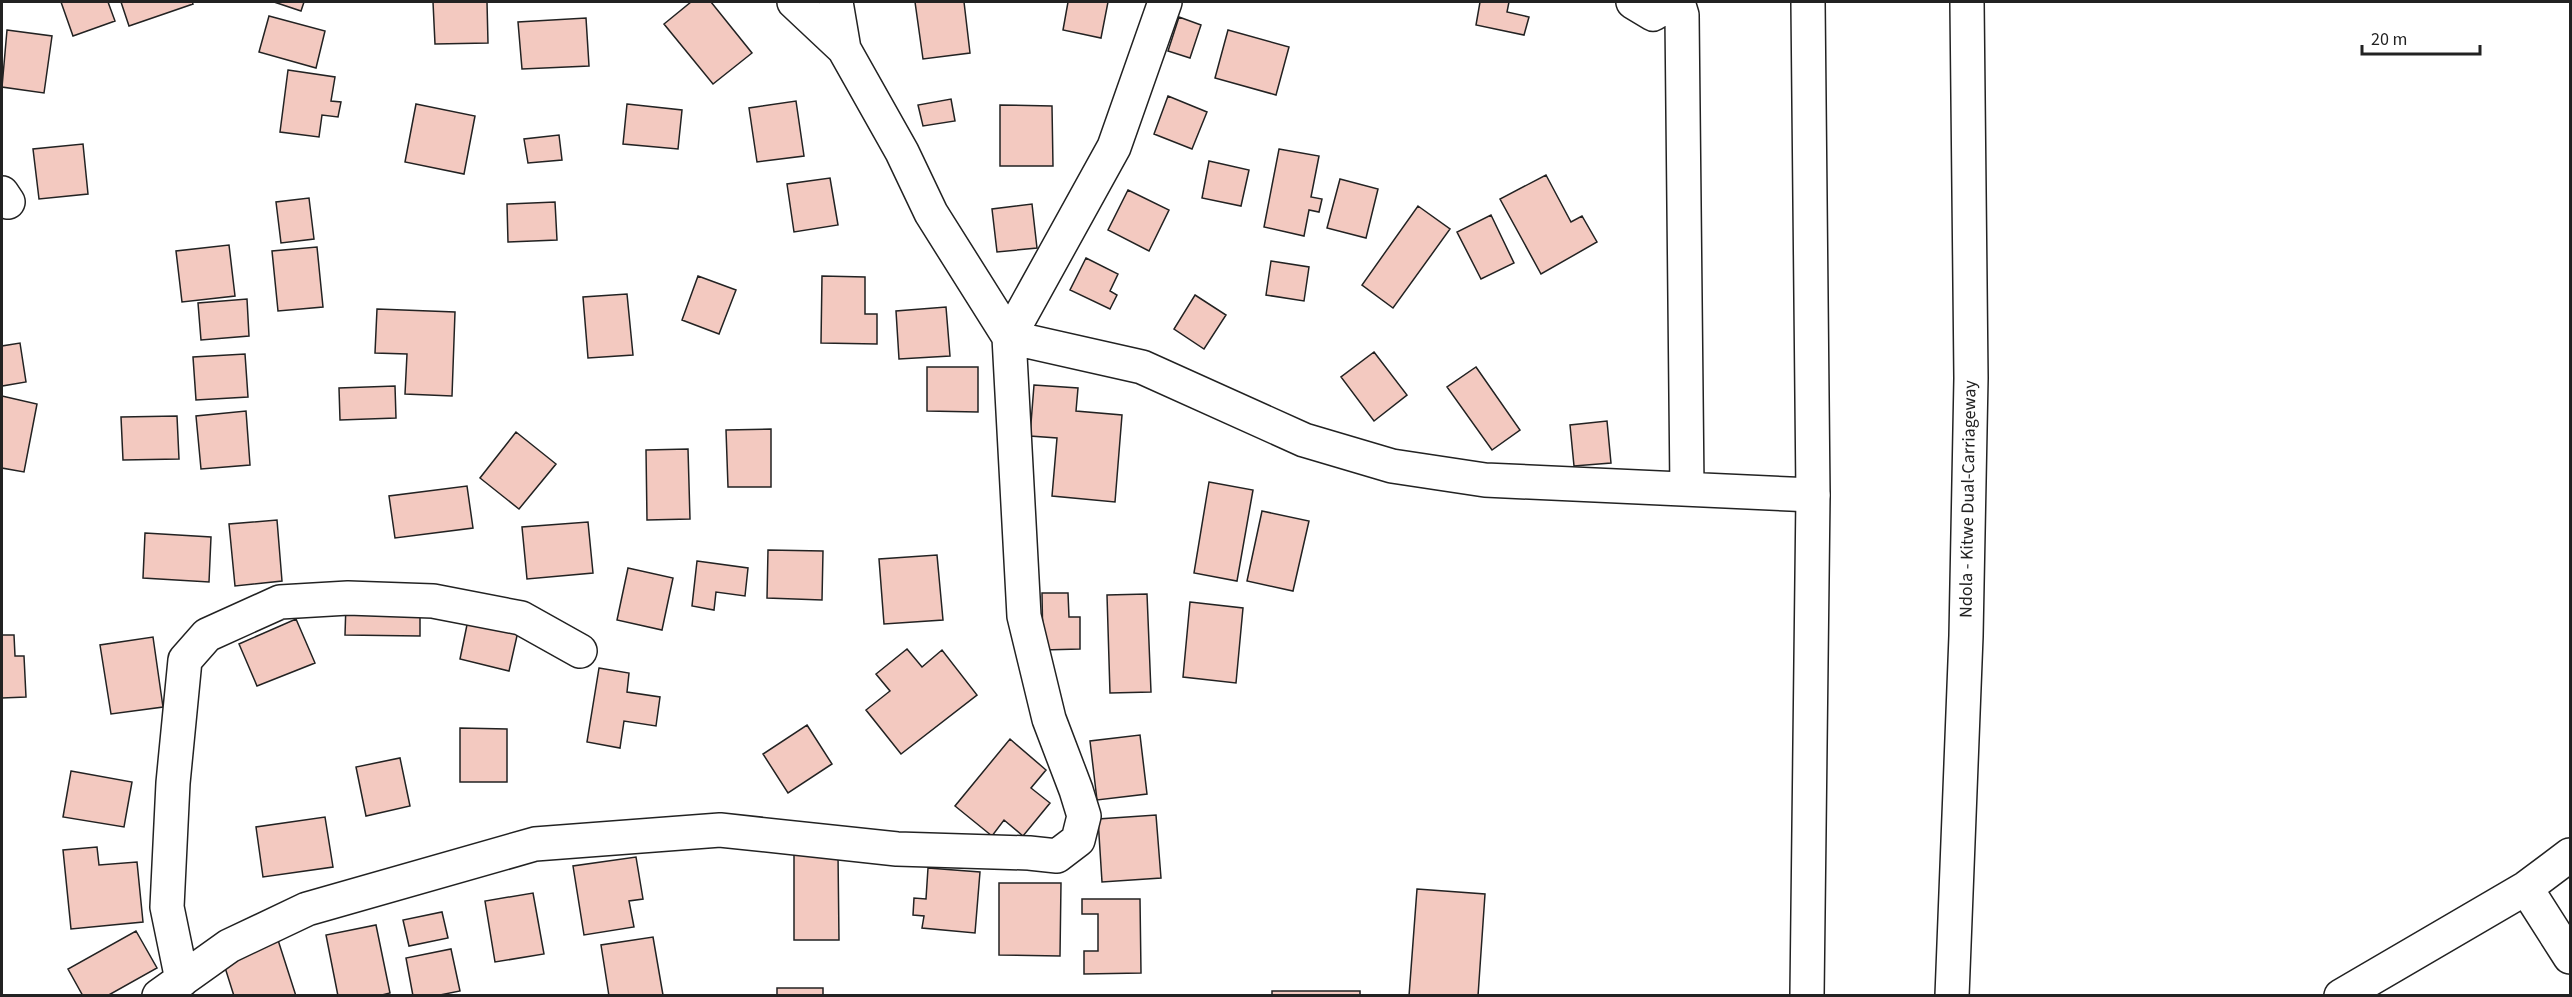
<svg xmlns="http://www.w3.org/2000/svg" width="2572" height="997" font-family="'Source Sans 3',sans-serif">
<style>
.building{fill:#f3c9c0;stroke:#222;stroke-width:1.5}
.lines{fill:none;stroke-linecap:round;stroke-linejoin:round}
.street-casing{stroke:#222;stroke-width:36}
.highway-casing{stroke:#222;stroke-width:36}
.street{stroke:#fff;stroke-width:33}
.highway{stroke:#fff;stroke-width:33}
.labels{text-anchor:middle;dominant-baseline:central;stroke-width:4.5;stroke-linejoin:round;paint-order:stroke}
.street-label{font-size:18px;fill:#222;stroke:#fff}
</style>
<rect width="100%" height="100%" fill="#fff"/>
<path class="building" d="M61,2H108L115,21L73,36Z
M121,2H192L193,4L129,26Z
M274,2H304L301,11Z
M433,2H487L488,43L435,44Z
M691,2H711L752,53L713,84L664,24Z
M915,2H964L970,53L923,59Z
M1068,2H1108L1101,38L1063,30Z
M1480,2H1509L1507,12L1529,17L1524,35L1476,25Z
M269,16L325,31L316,68L259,52Z
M1179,17L1201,25L1190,58L1168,51Z
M586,18L589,66L522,69L518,22Z
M7,30L52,36L44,93L2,87Z
M1228,30L1289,47L1276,95L1215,78Z
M288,70L335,77L331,101L341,102L338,117L322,115L319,137L280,132Z
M1168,96L1207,112L1192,149L1154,134Z
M951,99L955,121L923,126L918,105Z
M796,101L804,156L757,162L749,108Z
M416,104L475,116L464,174L405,162Z
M627,104L682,110L678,149L623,144Z
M1000,105L1052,106L1053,166H1000Z
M559,135L562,160L528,163L524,139Z
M83,144L88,194L39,199L33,149Z
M1279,149L1319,156L1311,197L1322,199L1319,212L1309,210L1304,236L1264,227Z
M1209,161L1249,170L1241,206L1202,198Z
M1546,175L1571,222L1582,216L1597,242L1541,274L1500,199Z
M830,178L838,225L794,232L787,184Z
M1340,179L1378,189L1366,238L1327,228Z
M1128,190L1169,210L1149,251L1108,230Z
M309,198L314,239L281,243L276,202Z
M555,202L557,240L508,242L507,204Z
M1032,204L1037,248L997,252L992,209Z
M1418,206L1450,229L1393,308L1362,285Z
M1491,215L1514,263L1481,279L1457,232Z
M229,245L235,296L182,302L176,251Z
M317,247L323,307L278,311L272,251Z
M1086,258L1118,274L1110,291L1117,295L1110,309L1070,290Z
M1271,261L1309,267L1304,301L1266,295Z
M698,276L736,290L719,334L682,320Z
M822,276L865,277V314H877V344L821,343Z
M627,294L633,355L588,358L583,297Z
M1195,295L1226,315L1204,349L1174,329Z
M247,299L249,336L201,340L198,303Z
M946,307L950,356L899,359L896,311Z
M377,309L455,312L452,396L405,394L407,354L375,353Z
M20,343L26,382L2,386V346Z
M1374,352L1407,395L1374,421L1341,377Z
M245,354L248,397L196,400L193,357Z
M927,367H978V412L927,411Z
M1476,367L1520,430L1492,450L1447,387Z
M1034,385L1078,388L1076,411L1122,415L1115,502L1052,496L1057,438L1030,436Z
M395,386L396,418L340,420L339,388Z
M2,396L37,404L24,472L2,468Z
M246,411L250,465L201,469L196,416Z
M177,416L179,459L123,460L121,417Z
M1607,421L1611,463L1574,466L1570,425Z
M771,429V487H728L726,430Z
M516,432L556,464L519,509L480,478Z
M688,449L690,519L647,520L646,450Z
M1209,482L1253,490L1237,581L1194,573Z
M467,486L473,528L395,538L389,496Z
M1262,511L1309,521L1293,591L1247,581Z
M277,520L282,581L235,586L229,524Z
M588,522L593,573L527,579L522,527Z
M145,533L211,537L209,582L143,578Z
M768,550L823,551L822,600L767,598Z
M937,555L943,620L884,624L879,559Z
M697,561L748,568L745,596L716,592L714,610L692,606Z
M628,568L673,578L662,630L617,620Z
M1042,593H1068L1069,617H1080V649L1043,650Z
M1147,594L1151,692L1110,693L1107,595Z
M1190,602L1243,608L1236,683L1183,677Z
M346,603L420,614V636L345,635Z
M469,615L519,627L509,671L460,659Z
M296,619L315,663L257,686L239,644Z
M2,635H14L15,656H24L26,697L2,698Z
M153,637L163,707L111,714L100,645Z
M907,649L922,667L942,650L977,695L901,754L866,710L890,691L876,674Z
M599,668L629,673L627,692L660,697L656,726L624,721L620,748L587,742Z
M807,725L832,764L788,793L763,754Z
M460,728L507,729V782H460Z
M1140,735L1147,794L1097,800L1090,741Z
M1010,739L1046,770L1031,788L1050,803L1023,836L1004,820L992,836L955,806Z
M400,758L410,806L366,816L356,767Z
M71,771L132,782L124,827L63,817Z
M1156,815L1161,878L1102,882L1098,819Z
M325,817L333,867L263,877L256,827Z
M97,847L99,865L137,862L143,922L71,929L63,850Z
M838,854L839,940H794V855Z
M636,857L643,899L629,901L634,927L584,935L573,866Z
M928,868L980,872L975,933L922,928L924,916L913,915L914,898L926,899Z
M999,883H1061L1060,956L999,955Z
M1417,889L1485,894L1478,996H1409Z
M533,893L544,954L495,962L485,901Z
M1082,899H1140L1141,973L1084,974V951H1098V914H1082Z
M442,912L448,938L409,946L403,920Z
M376,925L390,993L378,996H338L326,935Z
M136,931L157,968L107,996H83L68,969Z
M653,937L663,995L609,996L601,945Z
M278,940L296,996H234L222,958Z
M451,949L460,991L435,996H413L406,958Z
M777,988H823V996H777Z
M1272,991H1360V996H1272Z"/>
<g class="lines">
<g class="street-casing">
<path id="street" d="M794,2L844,49
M836,2L844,49L902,152L931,213L1009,337L1114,147L1165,2
M1633,2L1653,14L1673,2
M1678,2L1682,15L1687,489
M2,193L8,202
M2526,888L2570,957
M182,980L167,907L173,783L185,660L207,635L280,602L348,598L433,601L521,618L580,651
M159,996L229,946L307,909L535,844L720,830L897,849L1029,853L1057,856L1078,840L1084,816L1076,790L1049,719L1024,616L1009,337L1142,367L1304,440L1392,466L1485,480L1813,495
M2341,996L2526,888L2570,855"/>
</g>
<g class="highway-casing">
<path id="highway" d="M1807,996L1813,495L1808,2
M1952,996L1966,636L1971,378L1967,2"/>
</g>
<use href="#street" class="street"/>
<use href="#highway" class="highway"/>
</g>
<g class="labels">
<g class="street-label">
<text transform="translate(1968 499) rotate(-89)">Ndola - Kitwe Dual-Carriageway</text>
</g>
</g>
<rect width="2572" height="997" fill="none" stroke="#222222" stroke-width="6"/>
<path d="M2362 45v9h118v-9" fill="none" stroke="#222222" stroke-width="3"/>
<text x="2371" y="45" font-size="18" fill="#222222" stroke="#ffffff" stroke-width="4.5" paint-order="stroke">20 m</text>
</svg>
